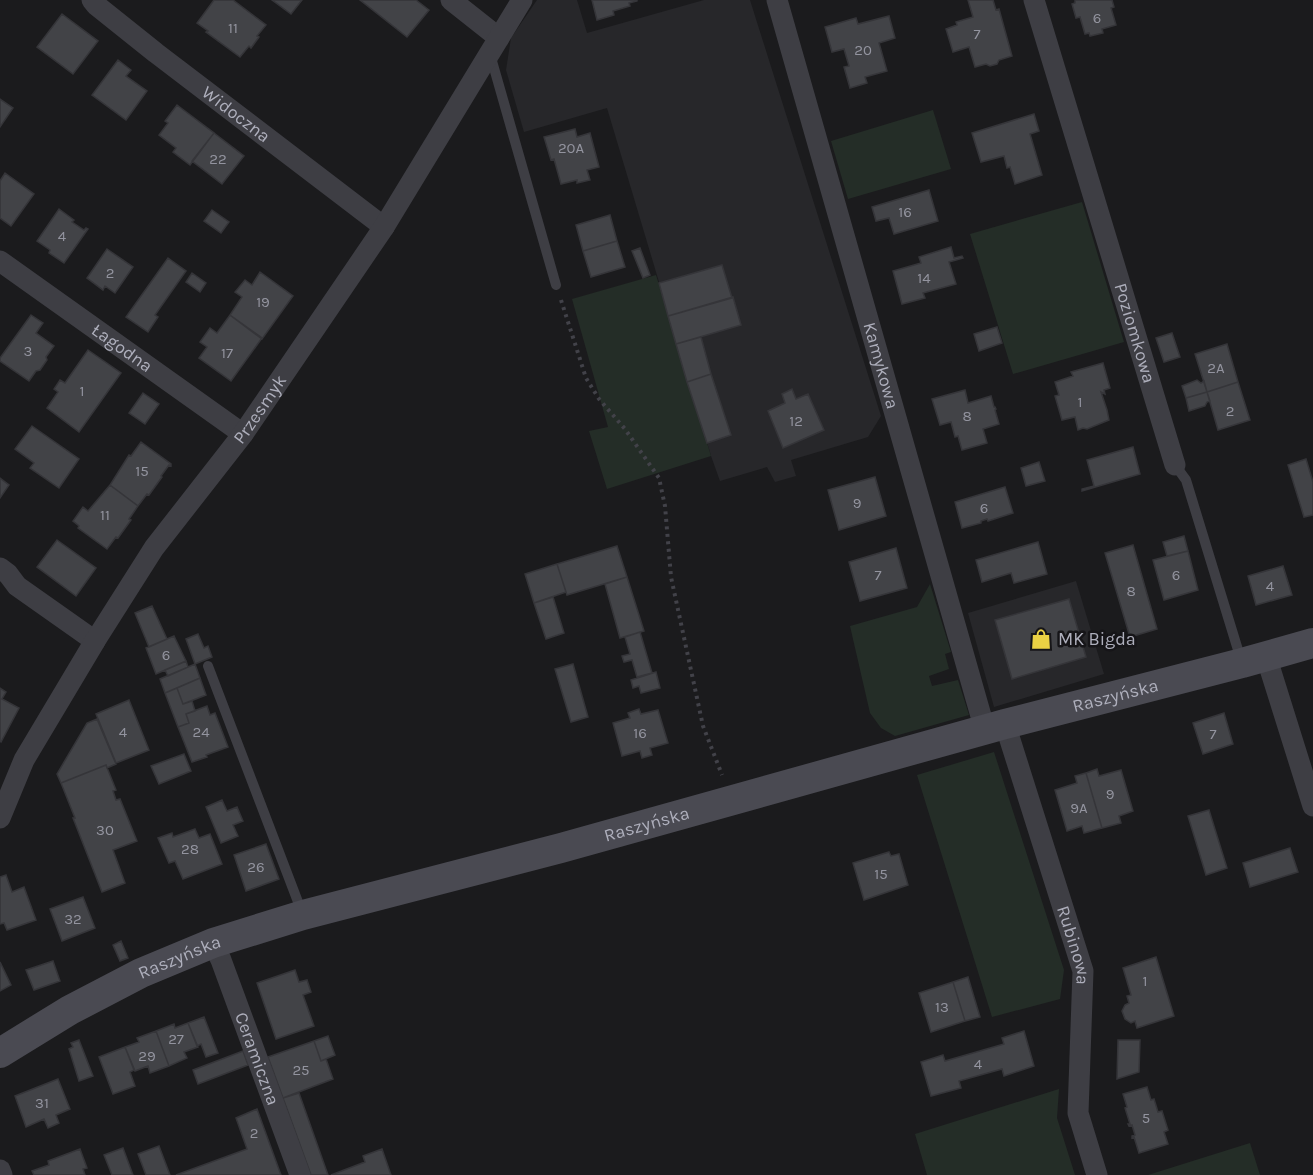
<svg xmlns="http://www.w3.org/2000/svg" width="1313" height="1175" font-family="Karla,sans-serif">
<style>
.built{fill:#27272a}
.green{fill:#242d27}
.building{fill:#424347;stroke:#353539;stroke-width:1.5}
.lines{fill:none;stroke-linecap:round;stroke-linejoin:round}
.path{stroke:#424249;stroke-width:4;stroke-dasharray:3 4.5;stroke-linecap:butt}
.lane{stroke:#3e3e44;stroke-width:10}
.street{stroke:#3e3e44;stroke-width:21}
.secondary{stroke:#4a4a52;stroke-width:30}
.labels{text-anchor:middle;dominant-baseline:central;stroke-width:5;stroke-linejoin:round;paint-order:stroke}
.number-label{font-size:15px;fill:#93949f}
.street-label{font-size:18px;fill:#aeafbc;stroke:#161518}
.poi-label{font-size:18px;fill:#aeafbc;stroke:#161518;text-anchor:start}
</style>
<rect width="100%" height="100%" fill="#1b1b1d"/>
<path class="built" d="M537,0H577L587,33L704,0H750L881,416L868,437L791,460L796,476L775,482L767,467L720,481L711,456L607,108L524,132L506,70L511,38Z
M1076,581L1104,674L994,707L968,613Z"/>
<path class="green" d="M933,110L951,169L848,199L831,141Z
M1082,202L1124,342L1013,374L970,234Z
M656,275L711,456L607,489L589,431L608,427L572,299Z
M930,584L951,652L945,654L949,669L929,676L932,686L958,680L969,715L895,736L881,728L870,713L850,626L917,607Z
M994,752L1064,970L1060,999L992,1017L917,775Z
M1059,1089L1057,1118L1075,1175H927L915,1134Z
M1250,1143L1260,1175H1148Z"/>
<path class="building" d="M214,0H233L266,25L257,36L259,37L251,48L249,46L240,57L206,32L208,31L197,23Z
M272,0H302L291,14Z
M360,0H416L429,10L407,37Z
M592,0H637V1L629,3L630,6L613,11L614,15L597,20Z
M968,0H993L996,10L999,9L1012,56L999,60L997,64L990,66L986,64L975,67L969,47L953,52L946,29L957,25L956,22L973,17Z
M1075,0H1112L1114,7L1111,8L1116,25L1102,29L1103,33L1090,36L1089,33L1085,34L1080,17L1076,18L1072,4L1075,3Z
M62,14L98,41L73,74L37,47Z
M889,16L895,38L879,43L887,71L865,77L867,83L850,88L844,67L849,66L844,49L832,52L825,27L856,18L858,24Z
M118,60L131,70L126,76L147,91L126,120L92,95Z
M0,99L13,108L0,127Z
M177,105L214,133L190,165L173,152L176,148L159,135L168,123L165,121Z
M1034,114L1039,131L1030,134L1042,175L1015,184L1010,167L1007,168L1004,156L981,162L972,133Z
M575,129L577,137L590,133L599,167L587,170L590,180L577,183V180L561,184L554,159L551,160L544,137Z
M214,133L244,156L222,184L192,161Z
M5,173L34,194L11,226L0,218V181Z
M929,190L938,221L894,234L889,218L876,221L872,207Z
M59,209L74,220L72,222L84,230L86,228L88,229L64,263L49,253L50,250L37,241Z
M212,210L229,222L221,233L204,221Z
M610,215L617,241L583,251L576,225Z
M617,241L625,267L591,277L583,251Z
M951,247L954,258L962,256L963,258L949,262L956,284L923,293L925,298L902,304L893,271L921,263L919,257Z
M640,248L650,275L643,278L632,251Z
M107,249L133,267L115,293L105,286L103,290L87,278Z
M168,258L186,271L155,315L158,317L148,332L126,317Z
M722,265L732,298L668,316L659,283Z
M260,272L293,296L262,339L230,315L242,297L235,292L245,280L252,285Z
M192,273L206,283L200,292L186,282Z
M733,297L741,325L676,344L668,316Z
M31,315L43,323L36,333L54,346L46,357L47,360L40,370L36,371L29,381L0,361V358Z
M230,315L262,338L231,381L199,358L207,347L200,342L210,328L217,333Z
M997,327L1002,343L979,351L974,334Z
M1172,333L1180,357L1164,362L1156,338Z
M701,337L711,374L687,382L676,344Z
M1227,344L1238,382L1207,392L1195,354Z
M88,350L121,373L79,432L47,408L58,392L54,389L60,380L65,383Z
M1103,363L1110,388L1104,390L1105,394L1101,392L1107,410L1109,420L1087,429L1083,428L1078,430L1075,417L1062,420L1055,396L1059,395L1055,382L1073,376L1071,372Z
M711,374L731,435L707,443L687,382Z
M1197,380L1201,383L1204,381L1207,392L1186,398L1182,386Z
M1238,382L1250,420L1218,430L1207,392Z
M792,389L796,399L808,394L824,430L783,448L768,411L785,403L782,394Z
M965,390L968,403L991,396L994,407H995L996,409L995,410L999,424L983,429L987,443L962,450L958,436L955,437L951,422L940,425L932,399Z
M1207,392L1210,401L1207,402L1205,406L1189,411L1186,398Z
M143,393L159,404L145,424L129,413Z
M32,426L79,459L59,488L30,468L34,463L15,449Z
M141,442L171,464V466L169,465L161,476L162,477L149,495L147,494L138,506L110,485L129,455L131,456Z
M1133,447L1140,474L1082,491V489L1094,486L1087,460Z
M1306,459L1313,482V515L1304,517L1288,465Z
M1039,462L1045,481L1026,486L1021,468Z
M875,477L886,516L839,530L828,490Z
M0,478L9,485L0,498Z
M110,485L138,506L129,519L131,520L118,538L116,537L107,549L78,528L79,526L73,521L83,507L88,511Z
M1005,487L1013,513L988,521L987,519L981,521V523L962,528L955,502Z
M1184,536L1188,551L1167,556L1163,542Z
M57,540L96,568L76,596L37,567Z
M1038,542L1047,574L1014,583L1011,573L982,582L976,560Z
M1133,545L1157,629L1130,637L1105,553Z
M617,546L627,577L567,595L557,564Z
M896,548L907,588L860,601L849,562Z
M1188,551L1198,590L1164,600L1153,560Z
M557,564L566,592L534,603L525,574Z
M1283,566L1292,595L1256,605L1248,576Z
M627,577L644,631L620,638L605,584Z
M553,597L564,633L546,639L534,603Z
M1069,599L1086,657L1012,679L995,620Z
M152,606L167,639L149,647L135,613Z
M640,632L652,673L637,677L632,660L624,662L622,656L630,654L625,637Z
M198,634L204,648L208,646L212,657L195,664L186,639Z
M174,636L186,661L156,674L146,648Z
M186,661L188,667L168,676L165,670Z
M195,664L200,678L165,693L160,679Z
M573,664L588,717L571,722L555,669Z
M656,672L660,688L641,693L639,686L633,688L631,680Z
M200,678L206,695L183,704L177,688Z
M0,688L6,692L2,699L19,708L1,742L0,741Z
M177,688L183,704L192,701L195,711L186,714L189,723L178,727L165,693Z
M129,700L149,750L116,763L96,714Z
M207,706L210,715L215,713L228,747L206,755L207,757L192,762L178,727L189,723L186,714Z
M639,709L641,714L658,710L668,743L650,748L652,755L642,758L640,751L622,756L613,723L630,718L628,713Z
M1224,713L1233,744L1203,754L1193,723Z
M97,719L116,764L107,768L106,765L61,783L57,774L87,723Z
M184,754L191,771L159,784L151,766Z
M106,765L116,790L113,791L116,800L120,799L137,841L113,850L125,883L102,892L73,818H75L61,783Z
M1097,769L1099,776L1121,770L1133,811L1119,816L1121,823L1102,828L1086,773Z
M1086,773L1102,828L1084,833L1082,826L1067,831L1055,790L1077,783L1075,776Z
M222,800L227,811L237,807L243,821L233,825L238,836L221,843L206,807Z
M1209,810L1227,868L1206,875L1188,816Z
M195,829L199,838L210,834L222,864L183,879L175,861L169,863L158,838L172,833L173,837Z
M266,844L279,879L246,891L234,855Z
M1290,848L1298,872L1250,887L1243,863Z
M889,852L891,856L899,854L908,885L864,900L853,863Z
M6,875L12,892L24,887L36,920L7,930L4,923L0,924V877Z
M83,897L95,928L62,941L50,909Z
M121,941L128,958L120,961L113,945Z
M1156,957L1174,1016L1137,1028L1135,1021L1131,1023L1125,1019L1122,1011L1125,1005L1129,1003L1127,996L1131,995L1123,968Z
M53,961L60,981L34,990L26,970Z
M0,962L11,985L0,991Z
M295,970L299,982L307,980L311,992L303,995L314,1026L276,1039L257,983Z
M968,977L980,1017L965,1021L953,982Z
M953,982L965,1021L931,1032L919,993Z
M204,1017L218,1053L206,1057L201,1044L197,1046L188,1023Z
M188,1023L198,1047L184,1052L187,1058L169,1066L156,1031L174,1024L175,1028Z
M156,1031L169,1066L150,1073L148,1066L135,1071L125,1047L139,1042L137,1038Z
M1024,1031L1034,1066L1004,1076L1002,1069L959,1081L961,1088L931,1096L921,1062L943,1055L945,1061L1004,1044L1002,1038Z
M328,1036L335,1055L321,1061L314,1041Z
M79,1040L93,1076L79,1081L69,1049L73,1047L71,1043Z
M1118,1040H1140L1139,1072L1117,1079Z
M314,1041L321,1061L326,1059L333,1079L283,1098L268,1057Z
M125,1047L134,1070L130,1072L135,1086L113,1094L99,1057Z
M243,1051L248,1065L198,1084L193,1070Z
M58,1079L70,1109L56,1115L59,1123L48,1128L44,1119L26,1127L15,1096Z
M1147,1087L1151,1100L1154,1099L1158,1112L1162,1111L1168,1130L1164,1132L1168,1144L1139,1153L1134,1137L1132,1138V1136L1135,1135L1132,1125L1129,1126L1128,1124H1130L1125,1108L1127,1107L1123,1094Z
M299,1093L328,1175H311L283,1098Z
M257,1109L281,1175H176L247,1149L236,1118Z
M159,1146L170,1175H146L138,1154Z
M123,1148L133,1175H112L104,1155Z
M80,1149L87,1168L83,1169L85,1175H34L32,1171L49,1165L48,1161Z
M382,1149L391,1175H331L365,1162L363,1156Z"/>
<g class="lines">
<path class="path" d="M561,300L586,378L599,399L625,429L659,478L665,506L671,577L703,726L722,775"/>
<path class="lane" d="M490,54L556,285
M1175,465L1186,480L1242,663
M208,666L303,915"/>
<g class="street">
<path id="s1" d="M92,0L96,5L156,53L384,227"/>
<path d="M451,0L499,38"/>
<path id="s2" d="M777,0L985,730"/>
<path id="s3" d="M1034,0L1175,465"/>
<path id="s4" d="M0,261L243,434"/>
<path d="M0,568L8,574L17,586L95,641"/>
<path d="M1266,656L1313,806"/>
<path id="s5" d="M1005,724L1083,971L1078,1113L1097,1175"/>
<path id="s6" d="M0,818L24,760L95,641L154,548L243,434L384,227L522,0"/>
<path id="s7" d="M213,943L221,960L300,1175"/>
<path d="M0,1170L2,1175"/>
</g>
<path class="secondary" id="s8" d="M0,1053L70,1010L141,973L213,943L303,915L561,848L1005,724L1242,663L1313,643"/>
</g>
<defs>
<g id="shop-bare" transform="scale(1.62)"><path d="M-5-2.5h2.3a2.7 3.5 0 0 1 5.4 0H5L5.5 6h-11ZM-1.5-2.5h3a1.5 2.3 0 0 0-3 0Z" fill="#ebd144" stroke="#161518" stroke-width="2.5" paint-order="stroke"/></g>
</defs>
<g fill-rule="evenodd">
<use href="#shop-bare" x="1041" y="639"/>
</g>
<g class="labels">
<g class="number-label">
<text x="1097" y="18">6</text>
<text x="233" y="28">11</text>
<text x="977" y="34">7</text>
<text x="863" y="50">20</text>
<text x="571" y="148">20A</text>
<text x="218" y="159">22</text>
<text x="905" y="212">16</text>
<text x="62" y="236">4</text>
<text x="110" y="273">2</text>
<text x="924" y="278">14</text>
<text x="263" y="302">19</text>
<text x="28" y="351">3</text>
<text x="227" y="353">17</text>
<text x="1216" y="368">2A</text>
<text x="82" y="391">1</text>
<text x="1080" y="402">1</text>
<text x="1230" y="411">2</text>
<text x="967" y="416">8</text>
<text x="796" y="421">12</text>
<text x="142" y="471">15</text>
<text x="857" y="503">9</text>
<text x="984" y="508">6</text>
<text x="105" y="515">11</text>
<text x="878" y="575">7</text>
<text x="1176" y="575">6</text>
<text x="1270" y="586">4</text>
<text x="1131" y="591">8</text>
<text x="166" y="655">6</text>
<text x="123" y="732">4</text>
<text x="201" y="732">24</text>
<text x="640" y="733">16</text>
<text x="1213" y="734">7</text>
<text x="1110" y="794">9</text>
<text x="1079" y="808">9A</text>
<text x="105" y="830">30</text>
<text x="190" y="849">28</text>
<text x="256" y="867">26</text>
<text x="881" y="874">15</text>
<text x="73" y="919">32</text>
<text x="1145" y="981">1</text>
<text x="942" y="1007">13</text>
<text x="176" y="1039">27</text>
<text x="147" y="1056">29</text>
<text x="978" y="1064">4</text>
<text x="301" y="1070">25</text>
<text x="42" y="1103">31</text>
<text x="1146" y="1118">5</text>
<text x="254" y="1133">2</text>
</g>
<g class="street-label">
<text stroke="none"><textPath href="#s1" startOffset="184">Widoczna</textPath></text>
<text stroke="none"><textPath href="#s3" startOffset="348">Poziomkowa</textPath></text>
<text stroke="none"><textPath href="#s4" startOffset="150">Łagodna</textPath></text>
<text stroke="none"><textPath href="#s2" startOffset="380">Kamykowa</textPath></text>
<text stroke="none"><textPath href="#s6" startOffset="486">Przesmyk</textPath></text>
<text stroke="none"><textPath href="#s8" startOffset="1176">Raszyńska</textPath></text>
<text stroke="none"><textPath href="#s8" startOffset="690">Raszyńska</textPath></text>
<text stroke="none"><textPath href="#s5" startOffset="232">Rubinowa</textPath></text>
<text stroke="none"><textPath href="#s8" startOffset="204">Raszyńska</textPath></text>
<text stroke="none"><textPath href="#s7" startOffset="124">Ceramiczna</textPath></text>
</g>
<g class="poi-label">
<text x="1058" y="639">MK Bigda</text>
</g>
</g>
</svg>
